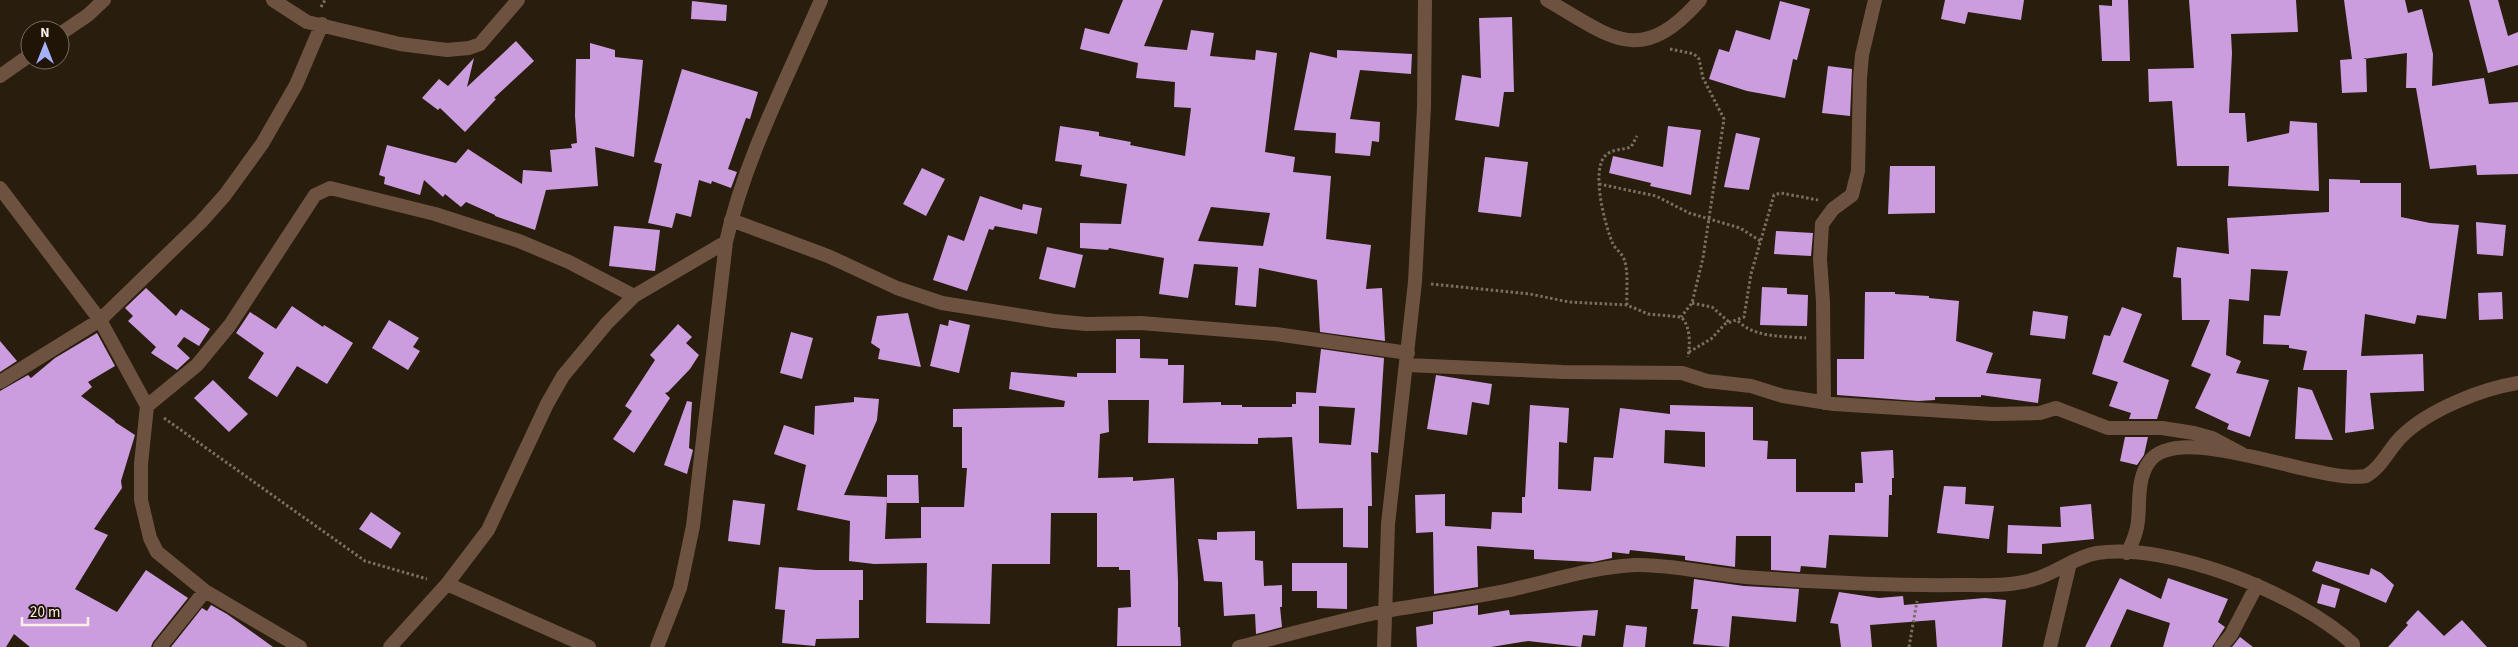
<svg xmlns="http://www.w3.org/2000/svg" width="2518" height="647" font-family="'Source Sans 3',sans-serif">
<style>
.building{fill:#cb9ddf;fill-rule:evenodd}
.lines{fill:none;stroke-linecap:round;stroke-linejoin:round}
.path{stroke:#7a6f61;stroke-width:3;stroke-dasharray:2.5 2.5;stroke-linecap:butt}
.minor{stroke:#6e5240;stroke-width:14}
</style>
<rect width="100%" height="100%" fill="#291d0d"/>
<path class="building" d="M1123,0H1163L1144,46L1187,50L1191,30L1214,33L1210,56L1255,60L1256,50L1277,53L1265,152L1295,157L1293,172L1331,176L1326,239L1371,245L1366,289L1382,288L1385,341L1320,332L1317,280L1259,268L1256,307L1235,305L1238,267L1194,264L1188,298L1159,294L1164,258L1109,248L1108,250L1080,248V223L1121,224L1127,184L1080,176L1082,165L1055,161L1060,126L1099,132V136L1131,142L1130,145L1185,156L1191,108L1174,107L1175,82L1136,78L1138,63L1080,49L1085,28L1109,34ZM1211,207L1270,213L1263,246L1198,241Z
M1945,0H2024L2021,20L1968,12L1965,24L1941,19Z
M2112,0H2128L2130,61H2102L2099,5L2112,6Z
M2189,0H2296L2298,32L2231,34L2232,53L2229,113H2245L2247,142L2289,133L2290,121L2317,123L2319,191L2228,186L2229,166H2177L2172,101L2149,102L2148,69L2194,68Z
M2344,0H2405L2408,13L2422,9L2433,54L2432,86L2484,78L2489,104L2518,102V174L2477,175L2476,165L2430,169L2416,88H2406L2407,53L2363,59L2366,58L2367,92L2342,93L2340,60L2352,59Z
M2469,0H2498L2508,36L2518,32V65L2488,73Z
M692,1L727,5L726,21L691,19Z
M1780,1L1810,9L1797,60L1793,59L1785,98L1747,91L1709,79L1719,49L1729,52L1736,30L1770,40Z
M1512,17L1514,92H1504L1499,127L1455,120L1462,75L1481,78L1479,18Z
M516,41L534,61L494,98L496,99L465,132L440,108L438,110L422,98L439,79L448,86L474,58L467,87Z
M590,43L615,50V57L643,60L634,157L595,147L598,186L546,190L535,230L495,216V215L466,202L461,207L445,194L443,197L424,180L420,195L384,184L385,177L379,175L387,145L456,163L468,149L522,184L523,170L552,172L550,150L572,148L571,144L577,143L575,116L576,59H590Z
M1337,50L1412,54L1411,74L1360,70L1350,119L1380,122L1379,142L1372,141L1370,156L1335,153L1336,133L1294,130L1310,52L1337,58Z
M1828,66L1852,69L1850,116L1822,113Z
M682,69L758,92L750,119L746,118L728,169L737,172L731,188L712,181L711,184L699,180L691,217L676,213L672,228L648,223L662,164L654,162Z
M1668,126L1701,130L1691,195L1650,186L1651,183L1609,173L1613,156L1663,167Z
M1736,133L1760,138L1749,190L1724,187Z
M1485,157L1528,162L1521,217L1478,212Z
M1890,166H1935V213L1888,214Z
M922,168L945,179L926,216L903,204Z
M2329,179L2360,180V183H2401V217L2430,223L2459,225L2446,319L2417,315L2415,324L2365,314L2361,356L2423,354L2424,391L2370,393L2374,429L2345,433L2347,370H2303L2307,351L2289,348V345L2263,344L2264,315L2280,316L2288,271L2251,269L2249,301L2229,299L2226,355L2241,361L2236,373L2269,380L2250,437L2227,429L2229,424L2195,408L2211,374L2191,366L2210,320H2182L2181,278L2173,277L2177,247L2229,254L2227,218L2329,212Z
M980,196L1022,210L1023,204L1042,208L1037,234L995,226L993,230L989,229L967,291L933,280L948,235L964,241Z
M2476,222L2506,225L2503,256L2477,254Z
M614,226L660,230L655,271L609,266Z
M1776,231L1813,233L1811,256L1774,254Z
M1047,247L1083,255L1075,288L1039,279Z
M1762,287L1787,288V294L1808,295L1807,326L1760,325Z
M146,288L176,316L181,309L210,329L199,346L184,337L177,346L190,358L177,370L151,353L156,347L128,321L133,316L125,308Z
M1865,292H1895V294L1929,296V298L1959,301L1956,341L1993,353L1986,373L2041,379L2038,403L1981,395V397H1935V400L1918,401L1837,395V359H1864Z
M2502,292L2503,319L2479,320L2478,293Z
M292,306L323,327L324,325L353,343L327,384L297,366L277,397L248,378L264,353L236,333L250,312L276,329Z
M2122,307L2142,314L2123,362L2169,380L2157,419H2129L2131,413L2109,406L2118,382L2092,374L2104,335L2110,336Z
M2033,311L2068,316L2065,339L2030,335Z
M908,313L921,367L878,359L880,349L871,343L877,316Z
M389,320L419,338L413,347L420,351L408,370L372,348Z
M949,320L970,325L959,373L930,366L940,324L948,326Z
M678,324L692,337L686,343L699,355L690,369L668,392L665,393L670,398L634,453L613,439L632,411L625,406L655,360L650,355Z
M791,332L813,338L802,379L780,373Z
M97,333L115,366L88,382L92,387L81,396L115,421V422L135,435L121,481L122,488L94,529L108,535L75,589L117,612L146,570L188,598L153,642L151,647H30L14,634L6,647H0V391L28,375L31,378L55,358Z
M1116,339H1140V358L1168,359V365H1184L1183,403L1221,402V405H1242V407H1292V404H1296V392L1316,393L1321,349L1384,358L1378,453L1371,452L1372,506H1368V548L1343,547V508L1297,509L1292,437L1258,438V444L1148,443L1149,400H1108L1109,432L1100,434L1098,478L1133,477V481L1174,478L1178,581V627H1180L1181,646H1117L1118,608L1131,607L1130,570H1119V567H1097V513H1051L1050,564H992L990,624L926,623L927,563L874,564L849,561L850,521L797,510L806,465L774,454L784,425L814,435L815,406L854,402V397L879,399L877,420L844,495L887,497L885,539L921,538V507H964L967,468H962V427H953V409L1064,407L1065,401L1009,389L1011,372L1077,377V373H1116ZM1319,406L1355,408L1351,445L1319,443Z
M0,341L17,361L0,372Z
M1436,375L1492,384L1489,405L1472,402L1467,435L1427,429Z
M213,380L248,414L229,432L194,398Z
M2298,387L2312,390L2333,440L2295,439Z
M687,401L692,402L689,448L693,450L687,474L664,465Z
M1530,405L1569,408L1567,443L1559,442L1558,489L1591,491L1594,457L1613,458L1620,408L1670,414V405L1753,407V440L1768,441L1767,459H1796V492H1855V483H1863L1861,452L1893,450L1894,478H1892V495H1889L1888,537L1829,535L1826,568L1801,566L1800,572L1771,570V536H1736L1735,567L1685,560V556L1630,550L1629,554L1612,552V558L1593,562L1534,559V550L1477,546L1478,587L1434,594L1433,532L1416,533L1415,495L1445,494V526L1491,529L1492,512L1522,513V497H1525ZM1665,430L1705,432V467L1664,463Z
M2125,437H2148L2144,455L2137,465L2120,461Z
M887,475H918L919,503H887Z
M1944,486L1966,487L1965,504L1994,506L1989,539L1937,533Z
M733,500L765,504L760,545L728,541Z
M2091,504L2094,539L2042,544V554L2007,553L2008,525L2061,527L2060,507Z
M371,512L401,533L391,549L359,529Z
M1255,531V560L1263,561L1264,586L1282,585V607H1280L1282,627L1256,634L1255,614L1224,616L1222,582L1204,581L1198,539L1217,540V532Z
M2316,561L2369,575L2371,568L2381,573L2394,585L2386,603L2312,571Z
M1292,563H1347V609L1317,608V591H1292Z
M779,567L816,570H863V600H859V638L816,639L815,646L782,643L785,610L775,609Z
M2120,578L2161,599L2168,578L2228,599L2218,622L2225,627L2212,647H2163L2170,623L2127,609L2110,647H2085Z
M1694,579L1744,586L1799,589L1796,622L1732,616L1729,647L1693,644L1698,609H1691Z
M2322,584L2340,589L2335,608L2317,603Z
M1839,592L1879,598L1903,596L1904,605L1985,598L2006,600L2002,647H1937L1935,620L1870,625L1872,647H1841L1838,624L1830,623Z
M211,605L227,614L273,647H171L202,608L207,611Z
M1478,605V615L1509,610L1510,615L1598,610L1595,636L1583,635L1581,647L1528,641L1491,647H1417L1416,627L1433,624V612Z
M2418,610L2444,636L2462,620L2487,647H2388L2408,625L2406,623Z
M1626,625L1647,627L1645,647H1623Z
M2240,637L2253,647H2232Z"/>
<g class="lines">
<path class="path" d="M321,7L325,0
M1670,49L1694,54L1699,59L1703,78L1724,119L1703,258L1692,303L1681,317
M1599,184L1656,196L1689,213L1740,228L1762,242
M1431,284L1530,294L1569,302L1627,305L1648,314L1681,317C1691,326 1690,345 1688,357
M1692,303L1712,307L1729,322
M1627,305C1626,291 1629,272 1624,259C1622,253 1616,250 1613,244C1605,226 1590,169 1606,155C1612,149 1623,150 1631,147L1637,136
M1738,321C1755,338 1783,336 1806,338
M1689,352L1711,339L1725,324L1744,317L1751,274L1774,195L1781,193L1818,200
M164,418L365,561L427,579
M1909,647L1917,601"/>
<path class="minor" d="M273,0L307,22L400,44L447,50L469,48L480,44L518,0
M1547,0C1611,37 1640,68 1700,0
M60,34L88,15L104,0
M0,76L30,55
M0,188L100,320L147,406L141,464V500L150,538L157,552L205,591L300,647
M731,220L828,256L897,288L942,303L1054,321L1086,324L1141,323L1276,334L1408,353
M1407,365L1563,372L1682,373L1707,381L1751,386L1783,396L1834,404L1993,414L2040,413L2056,408L2108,428H2162L2194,433L2212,438L2242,454
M0,382L100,320L201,222L225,195L262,144L296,85L322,24
M1824,403L1823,302L1820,259L1822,224L1833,209L1852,195L1858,171L1860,78L1862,55L1875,0
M147,406L197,365L230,325L315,195L330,188L435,214L519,241L569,262L634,296
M2127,553C2133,542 2137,533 2138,521C2140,501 2137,479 2149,462C2179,419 2319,485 2366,476C2381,468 2389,449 2401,437C2428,410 2481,389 2518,383
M447,584L589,647
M160,647L205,591
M390,647L447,584L488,530L547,404L563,376L607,323L634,296L726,242
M657,647L680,588L693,526L726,242C745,158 787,79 821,0
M1239,647C1288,635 1336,621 1385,611C1425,604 1465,599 1505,591C1548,582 1592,567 1635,565C1671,564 1709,574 1745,577C1816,582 1887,586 1958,585C1985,585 2012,587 2038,578C2059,571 2075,557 2097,553C2170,542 2299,594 2353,644V647
M1384,647L1388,524L1415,282L1424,107L1425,0
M2050,647L2070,563
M2221,647L2231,635L2257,585"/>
</g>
<g transform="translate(45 45)"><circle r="24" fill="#1f1405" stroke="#766c5f"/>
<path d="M0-4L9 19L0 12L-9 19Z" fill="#a6b1fc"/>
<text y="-8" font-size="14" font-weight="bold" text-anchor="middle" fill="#f8efe5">N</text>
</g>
<path d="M22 617v8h66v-8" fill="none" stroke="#f8efe5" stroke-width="2.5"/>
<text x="30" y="617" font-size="15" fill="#f8efe5" stroke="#1f1405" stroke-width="4" paint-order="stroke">20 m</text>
</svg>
